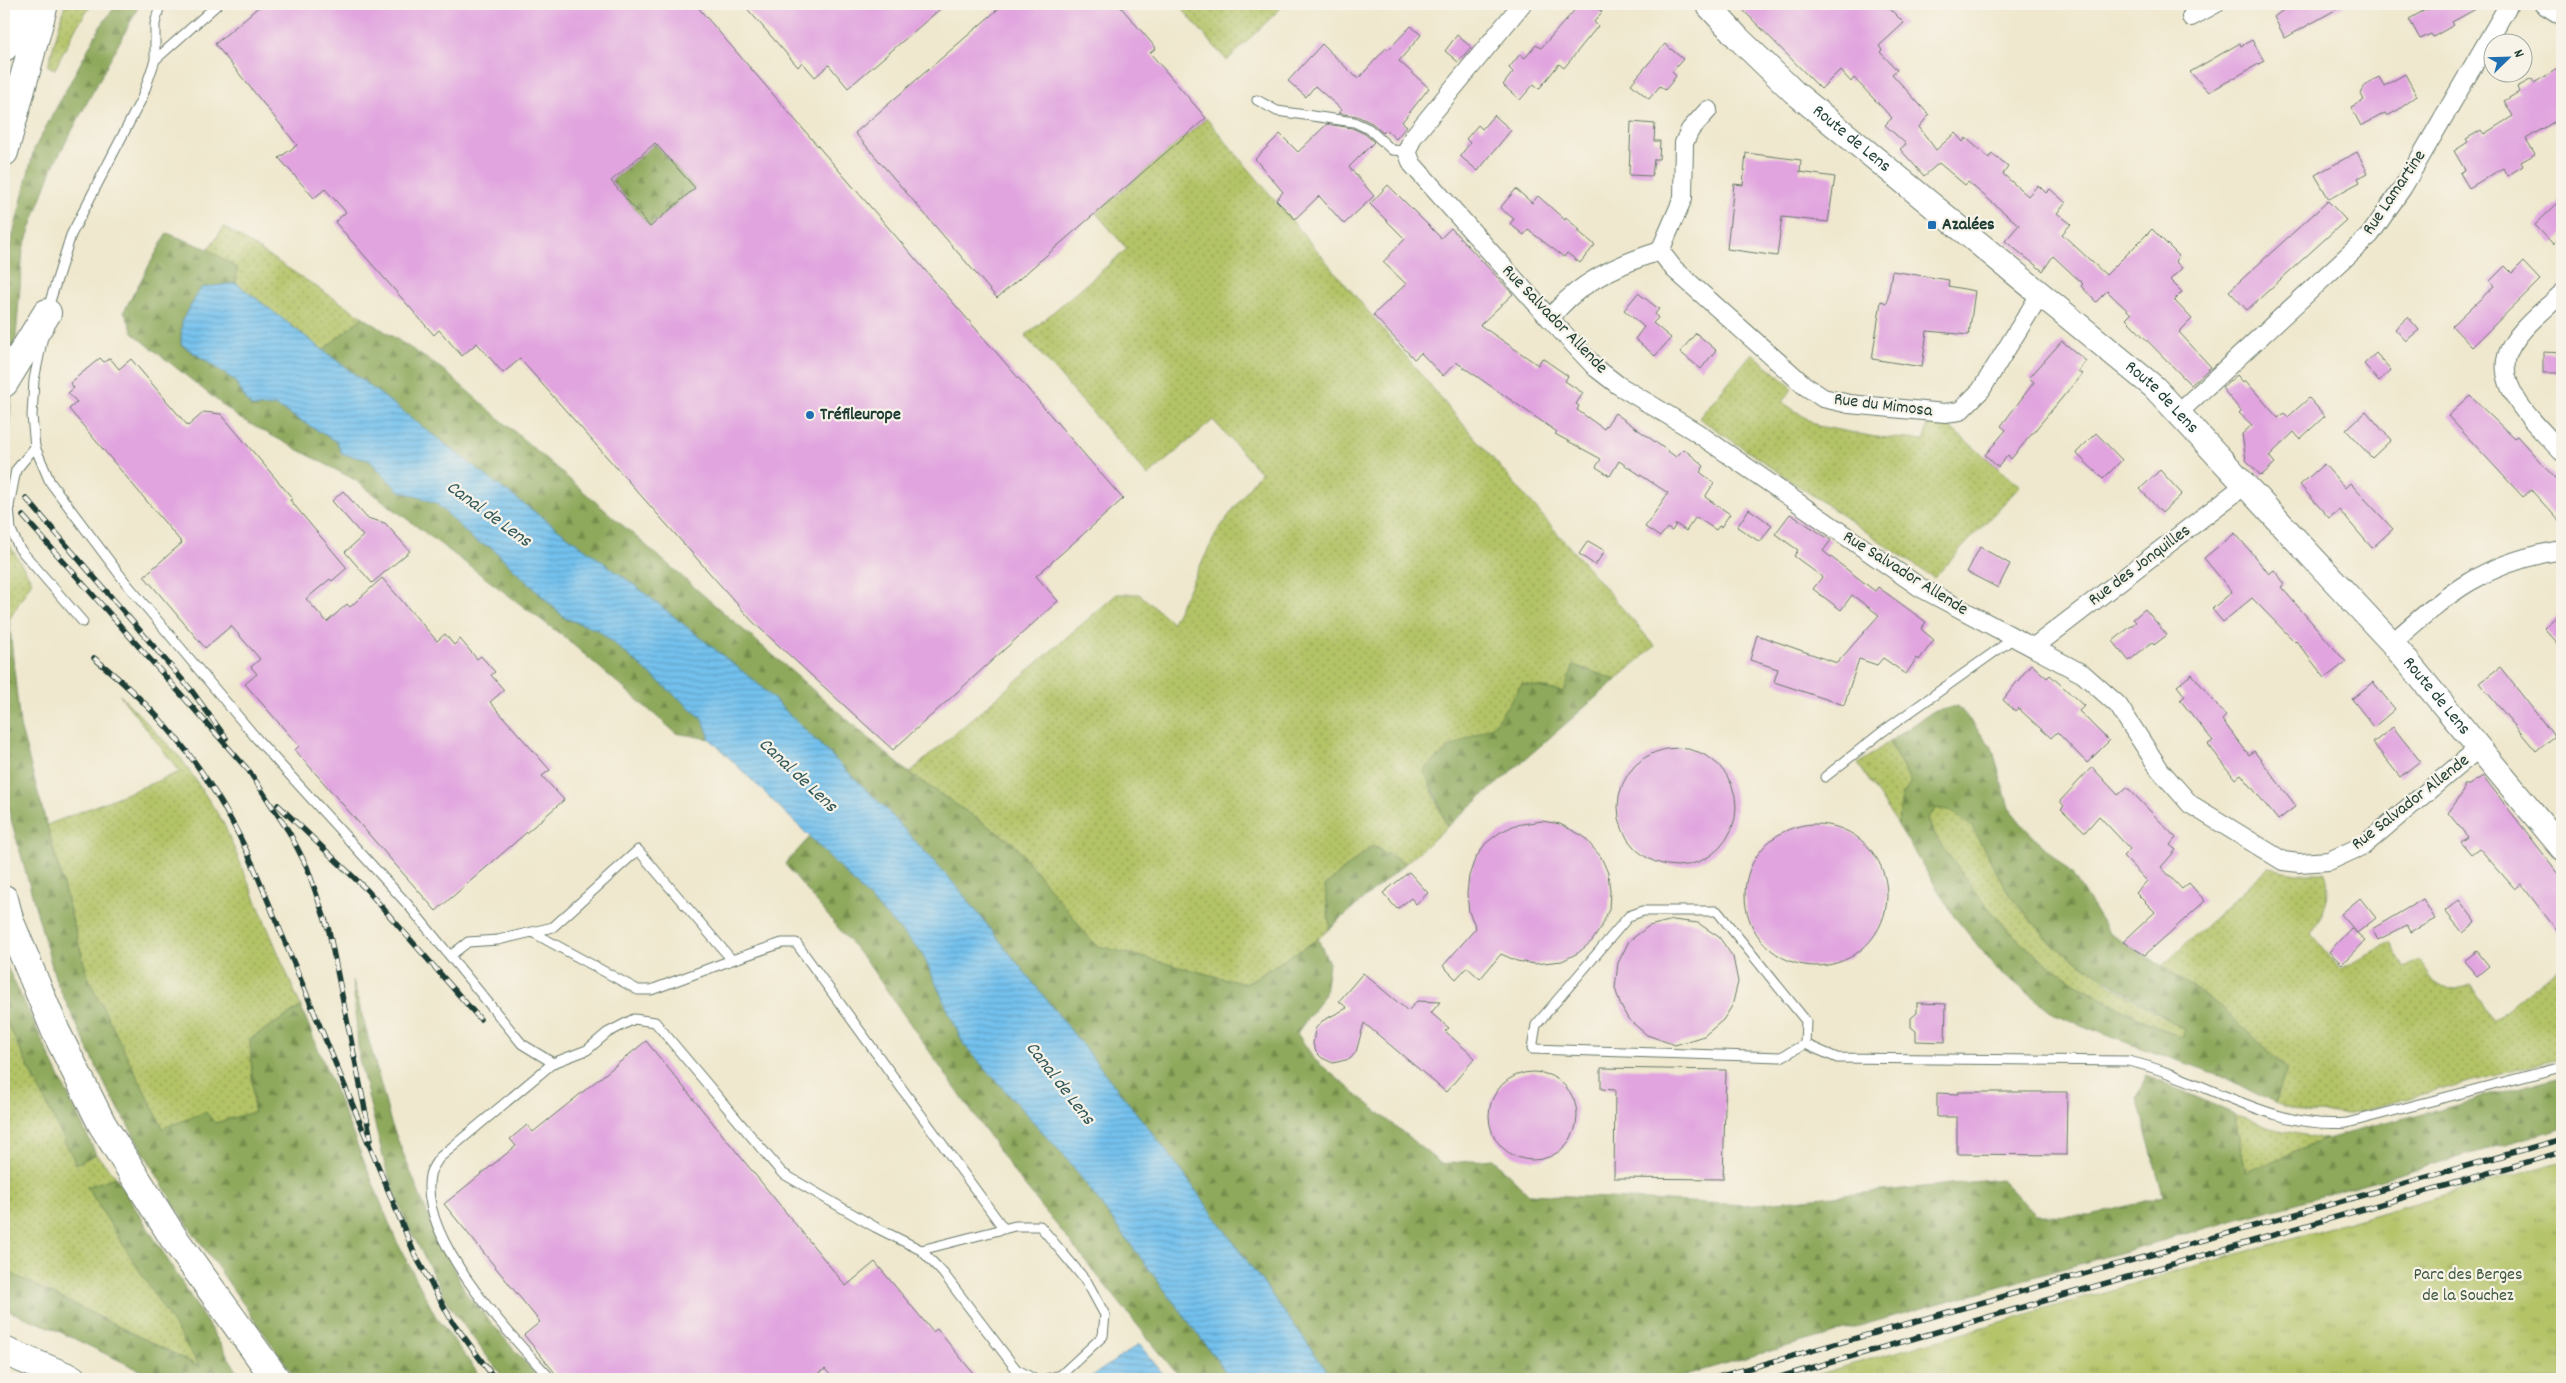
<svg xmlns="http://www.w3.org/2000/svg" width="2566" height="1383" font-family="Dekko,sans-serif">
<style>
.grass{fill:url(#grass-dots);stroke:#69804d}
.forest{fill:url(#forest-firs);stroke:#567348;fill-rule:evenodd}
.park{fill:url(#park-tufts);stroke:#69804d}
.water{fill:url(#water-rules);stroke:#497f91}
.building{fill:#e1a4df;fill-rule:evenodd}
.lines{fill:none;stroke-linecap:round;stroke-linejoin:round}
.lane-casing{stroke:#68796a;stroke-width:11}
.street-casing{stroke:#68796a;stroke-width:20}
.secondary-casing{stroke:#68796a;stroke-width:26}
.highway-casing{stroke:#68796a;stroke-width:30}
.lane{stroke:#fff;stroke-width:9}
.street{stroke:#fff;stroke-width:18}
.secondary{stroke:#fff;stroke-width:24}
.highway{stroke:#fff;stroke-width:28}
.rail-casing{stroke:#1f3d34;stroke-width:5.5}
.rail{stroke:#f7f3e8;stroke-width:4;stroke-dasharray:11;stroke-linecap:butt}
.poi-dot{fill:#1f6fb2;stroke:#f7f3e8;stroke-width:2}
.labels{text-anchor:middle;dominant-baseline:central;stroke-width:4.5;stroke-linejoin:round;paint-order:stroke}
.street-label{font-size:18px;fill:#1f3d34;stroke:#f7f3e8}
.poi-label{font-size:18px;font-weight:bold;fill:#1f3d34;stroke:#f7f3e8;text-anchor:start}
.park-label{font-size:18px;fill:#3d583e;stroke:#f7f3e8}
.water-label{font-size:19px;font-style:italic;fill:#305759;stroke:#f7f3e8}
</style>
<defs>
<pattern id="grass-dots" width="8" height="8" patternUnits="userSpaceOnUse" patternTransform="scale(1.25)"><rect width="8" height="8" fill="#b3c366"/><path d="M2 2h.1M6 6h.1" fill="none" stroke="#91a055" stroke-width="1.8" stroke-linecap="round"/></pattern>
<pattern id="forest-firs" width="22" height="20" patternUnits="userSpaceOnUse" patternTransform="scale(1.25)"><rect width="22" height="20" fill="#8ea95b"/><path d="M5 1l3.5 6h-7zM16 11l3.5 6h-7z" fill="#738b4c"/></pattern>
<pattern id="park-tufts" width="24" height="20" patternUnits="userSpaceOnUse" patternTransform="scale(1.25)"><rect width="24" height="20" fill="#b3c366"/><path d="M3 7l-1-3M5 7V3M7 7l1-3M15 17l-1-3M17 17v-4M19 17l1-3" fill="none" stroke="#91a055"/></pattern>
<pattern id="water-rules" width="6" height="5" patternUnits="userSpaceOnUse" patternTransform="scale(1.25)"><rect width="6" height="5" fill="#73c1ee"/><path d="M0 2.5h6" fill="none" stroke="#5e9ec2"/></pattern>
</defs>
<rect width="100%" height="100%" fill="#f7f3e8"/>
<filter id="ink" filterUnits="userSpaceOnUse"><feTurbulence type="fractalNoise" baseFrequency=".02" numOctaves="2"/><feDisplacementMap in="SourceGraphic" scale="10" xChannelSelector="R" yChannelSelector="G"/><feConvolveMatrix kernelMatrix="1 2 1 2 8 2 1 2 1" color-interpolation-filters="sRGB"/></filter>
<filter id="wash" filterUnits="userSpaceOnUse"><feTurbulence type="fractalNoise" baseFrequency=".0096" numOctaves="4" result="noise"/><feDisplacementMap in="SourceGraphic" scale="20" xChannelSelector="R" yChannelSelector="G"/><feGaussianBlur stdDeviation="1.12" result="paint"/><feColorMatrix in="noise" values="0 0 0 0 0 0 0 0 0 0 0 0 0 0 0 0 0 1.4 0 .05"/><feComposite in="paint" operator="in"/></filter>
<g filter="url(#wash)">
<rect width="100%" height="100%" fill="#efe8ce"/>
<path class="grass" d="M65,4H92L75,29L55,69L48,66Z
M1178,4H1285L1227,61Z
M1206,118L1450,409L1655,646L1616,680L1574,665L1564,692L1522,684L1494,725L1451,747L1424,770L1447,827L1406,863L1372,846L1325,886L1330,928L1318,939L1245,984L1095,945L1013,843L909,773L1117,594H1139L1172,622L1217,532L1260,472L1213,420L1148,476L1025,336L1127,249L1096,213Z
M224,227L363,317L323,350L236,283L237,268L208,249Z
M1752,353L1793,388L1782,402L1818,426L1875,437L1925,440L1927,421L1947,425L2020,486L1934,578L1699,418Z
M4,536L32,581L9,620H4Z
M119,694L181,758L223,822L301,1007L250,1039L254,1112L215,1123L205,1113L163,1129L88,978L47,825L180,772Z
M1889,742L1911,783L1902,796L1898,825L1858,764Z
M1936,808L1953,812L1972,827L2010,896L2111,985L2185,1030L2182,1039C2133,1014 2082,991 2039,957C2008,934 1982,901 1959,870C1948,853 1933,838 1928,818Z
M2268,868L2297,873H2325C2333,895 2323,915 2311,934L2340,969L2390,942L2405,969L2420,960C2436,985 2440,995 2471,985L2492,1021L2562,964V1058L2347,1114L2305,1113L2274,1103L2287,1069L2225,1011L2162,966Z
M4,1017L76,1164L96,1154L116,1177L87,1187L201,1367L4,1270Z
M2234,1114L2283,1131L2326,1139L2246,1173Z"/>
<path class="forest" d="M117,4H140L53,166L23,249L4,490V272L34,149L100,27Z
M655,143L695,188L650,227L611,181Z
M167,233L208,249L237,268L236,283L201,288L182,321L181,345L234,380L251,407L276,406L337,442L342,454L369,460L398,490L436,503L476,542L491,546L564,618L598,630L703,719L710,739L676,733L564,637L355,480L239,418L134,334L124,311Z
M363,317L442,369L909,773L1013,843L1095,945L1245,984L1318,939L1329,963L1325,994L1297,1033L1315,1060L1441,1164L1493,1159L1529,1194L1746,1205L2001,1179L2036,1215L2091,1216L2163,1196L2137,1098L2147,1075L2234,1114L2246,1172L2326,1139L2562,1076V1128L1671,1379H1333L1172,1158L957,887L883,806L757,683L637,587L506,491L323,350Z
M4,620H9L20,726L88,978L163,1128L206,1112L215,1123L254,1112L250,1039L301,1007L396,1240L435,1315L482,1379H296L176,1208L107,1089L56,981L4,794Z
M1574,665L1616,680L1447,827L1437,798L1424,770L1450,747L1494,725L1522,684L1564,692Z
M1958,706L1992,747L2009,808L2025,828L2072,874L2109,933L2162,966L2225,1011L2287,1069L2274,1103L2220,1075L2133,1045L2057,1016L1996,968L1954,916L1898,825L1902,796L1911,783L1889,742L1932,712ZM1936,808L1953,812L1972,827L2010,896L2054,946L2185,1030L2182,1038C2136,1019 2078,988 2039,957C2006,933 1980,899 1957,867C1946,851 1933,837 1928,818Z
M810,837L922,953L964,1045L1068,1160L1231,1379H1181L1016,1175L869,965L785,864Z
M1372,846L1406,863L1330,928L1325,886Z
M4,960L96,1154L76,1164L4,1017Z
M353,981L391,1123L433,1228L466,1293L539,1379H504L450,1307L405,1220L385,1165L359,1059Z
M116,1177L242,1379H158L52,1328L4,1309V1270L200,1367L87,1187Z"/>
<path class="park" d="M2562,1161V1379H1801Z"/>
<path class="water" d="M236,283L506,491L637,587L757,683L883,806L957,887L1172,1158L1333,1379H1231L1068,1160L964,1045L922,953L810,837L710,739L703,719L598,630L565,618L491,547L476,542L436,503L398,490L369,460L342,454L337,442L276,406L251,407L234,380L181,344L182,321L201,288Z
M1139,1344L1167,1379H1088Z"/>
<g id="blocks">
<path class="building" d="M262,4H695L1123,499L1036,576L1058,601L893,750L753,622L520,359L503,373L477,343L462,356L439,330L434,335L335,222L346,212L325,189L314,198L279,158L297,145L215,44ZM655,143L695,188L650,227L611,181Z
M743,4H946L848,88L829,65L815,77L802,62L798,67Z
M1004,4H1118L1156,48L1150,53L1206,118L997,298L855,133Z
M1580,4H1592L1602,12L1594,22L1598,26L1564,68L1559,64L1539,89L1534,84L1520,100L1503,85L1513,72L1509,68L1520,54L1525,58L1536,45L1541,48Z
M1737,4H1885L1904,23L1879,46L1882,50L1880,52L1897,70L1892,74L1929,115L1919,127L1936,150L1955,133L1963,142L1966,138L1989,158L1992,154L2008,167L2003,174L2028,196L2038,185L2046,193L2050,189L2066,203L2057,213L2071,224L2062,234L2106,275L2152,229L2179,256L2175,261L2182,268L2170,280L2182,292L2174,300L2192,319L2179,332L2211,367L2191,385L2126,319L2131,314L2107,291L2096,302L2081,286L2083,284L2053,256L2043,271L2005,241L2019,225L1968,182L1965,185L1939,163L1924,176L1900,149L1906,144L1885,125L1892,118L1854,78L1851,82L1840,70L1821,89Z
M2291,4H2346L2285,38L2274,17Z
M2436,4H2485L2452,22L2454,25L2433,37L2431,34L2420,39L2409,19Z
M1411,26L1421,35L1399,61L1429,88L1402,122L1407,126L1396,139L1386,130L1383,133L1372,123L1357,116L1338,113L1342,110L1315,86L1306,97L1288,81L1322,44L1358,79L1386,48L1388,50Z
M1457,35L1471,47L1458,62L1445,51Z
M2252,40L2264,61L2209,92L2190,72L2240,43L2241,46Z
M1665,44L1683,59L1672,72L1676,76L1671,83L1665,90L1660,86L1649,99L1631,84Z
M2562,66V117L2526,139L2535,154L2521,162L2523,166L2507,176L2503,168L2469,188L2460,173L2465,170L2454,151L2468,142L2466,139L2481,130L2484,134L2513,116L2504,101L2519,92L2517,87L2532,79L2534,83Z
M2405,74L2417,96L2398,110L2387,116L2385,113L2361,126L2351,107L2364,100L2361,94L2365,85L2379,77L2384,86Z
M1494,115L1511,130L1478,171L1460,156L1470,143L1466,139L1478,125L1482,129Z
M1631,122L1655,124L1654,141H1660L1659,159H1654L1652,176L1629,175Z
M1327,124L1352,128L1365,134L1374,142L1349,167L1374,196L1344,224L1319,196L1295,219L1276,200L1283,192L1255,159L1280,134L1298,152Z
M2357,152L2368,173L2358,178L2360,182L2329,199L2315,175Z
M1746,153L1801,160L1800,172L1835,177L1828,222L1782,217L1777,256L1727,249L1734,184L1743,185Z
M1388,185L1441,238L1451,228L1513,294L1480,325L1538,365L1542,358L1568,376L1565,381L1583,393L1576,404L1579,406L1577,410L1604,429L1615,413L1676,457L1684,449L1704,466L1700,472L1714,483L1705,497L1730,514L1721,527L1719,526L1716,530L1696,517L1686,531L1676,524L1672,531L1667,528L1660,537L1645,527L1668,493L1619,461L1610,476L1596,467L1601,459L1555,434L1557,432L1456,362L1443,376L1421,353L1414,359L1373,315L1406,284L1383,262L1405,239L1370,204Z
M1516,189L1532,203L1538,196L1565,220L1566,218L1580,230L1578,231L1595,245L1580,263L1567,253L1564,257L1528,230L1524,235L1510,224L1514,219L1500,208Z
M2562,199V235L2553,244L2535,225Z
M2328,201L2346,220L2247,310L2229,291Z
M2523,262L2540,280L2472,347L2452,326L2494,286L2490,281L2505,266L2512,273Z
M1892,271L1949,280L1948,286L1975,291L1969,335L1927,331L1922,367L1872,359L1881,301L1887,303Z
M1638,293L1659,309L1655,314L1658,318L1653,323L1671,338L1655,356L1635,339L1644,327L1624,310Z
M2408,317L2419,330L2406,341L2395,329Z
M1696,333L1716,350L1701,369L1680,352Z
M2062,341L2086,361L2078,371L2082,374L2011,459L2008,455L1998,467L1985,455L2006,430L2001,426L2034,382L2029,378Z
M2543,352L2562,353V373H2543Z
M2376,353L2391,370L2379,381L2364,364Z
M100,358L104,362L110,358L119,369L131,359L188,426L204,412L221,414L293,499L290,500L347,568L332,581L330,579L306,599L327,622L347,604L350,607L382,578L437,641L445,634L454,645L460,639L477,659L481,656L495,672L491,675L504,690L490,702L550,770L542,776L564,800L436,911L295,750L299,746L245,684L257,674L251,667L260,659L231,626L205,648L144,576L182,543L69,409L77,402L68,393L74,388L70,383Z
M2237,375L2243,382L2245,380L2278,418L2284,413L2288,417L2309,398L2325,416L2300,439L2294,432L2269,456L2275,463L2261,476L2246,460L2242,434L2252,425L2239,413L2241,411L2222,388Z
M2470,396L2514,438L2517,436L2562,486V524L2531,490L2523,497L2448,416Z
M2366,411L2391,440L2372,458L2346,430Z
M2096,433L2122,460L2103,479L2076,453Z
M2324,464L2345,488L2350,483L2393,529L2372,548L2339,510L2329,518L2300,485Z
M2160,470L2182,494L2162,513L2140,489Z
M343,491L367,518L385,523L410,551L372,583L345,552L363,536L332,501Z
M1749,509L1772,525L1760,542L1737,527Z
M1790,514L1831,540L1823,551L1875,591L1878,587L1926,622L1921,629L1934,640L1919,660L1917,658L1906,674L1883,658L1877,665L1859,659L1844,705L1774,682L1778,669L1750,660L1757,635L1837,663L1879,615L1852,595L1841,610L1813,589L1822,577L1794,556L1798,550L1775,534Z
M2235,533L2269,574L2274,570L2285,584L2281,587L2346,662L2325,678L2296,641L2295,642L2252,598L2223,622L2212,609L2232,592L2204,558Z
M1588,541L1605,551L1595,565L1579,554Z
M1980,547L2010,564L1998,588L1967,572Z
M2145,609L2167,635L2154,645L2152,642L2129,661L2113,641L2136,622L2133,619Z
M2562,611V648L2544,628Z
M2031,664L2047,678L2050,675L2084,706L2079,711L2109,741L2087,763L2057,732L2051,738L2018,708L2015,711L2003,700Z
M2500,667L2554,736L2536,751L2479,683Z
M2192,674L2226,716L2222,720L2249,755L2254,751L2296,806L2278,820L2241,774L2235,779L2208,744L2213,741L2180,700L2185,696L2177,686Z
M2373,682L2395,709L2374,727L2352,699Z
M2393,727L2420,761L2400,777L2373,743Z
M1618 807a59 59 0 1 1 118 0a59 59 0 1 1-118 0Z
M2092,767L2118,795L2127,787L2176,838L2170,845L2176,850L2161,867L2182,889L2189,883L2205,901L2145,955L2123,942L2155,912L2136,893L2147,881L2123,856L2130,849L2099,816L2085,832L2061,809L2064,806L2060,801Z
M2483,776L2562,878V937L2521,884L2515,889L2479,848L2471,854L2461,842L2468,837L2448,813L2464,791V785H2469Z
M1542,821L1560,824L1583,836L1601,857L1608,873L1610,891L1609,909L1602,926L1592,941L1578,953L1562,961L1535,964L1517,961L1501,954L1480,979L1467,967L1456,979L1443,966L1476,928L1469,912L1467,894L1469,876L1475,859L1485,844L1499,833L1515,825Z
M1745 895a71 71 0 1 1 142 0a71 71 0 1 1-142 0Z
M1409,872L1428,893L1416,904L1411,898L1397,909L1383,893Z
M2360,898L2376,918L2357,933L2341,914Z
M2423,899L2435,919L2411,932L2407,925L2378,940L2372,929Z
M2459,900L2476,922L2463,933L2445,911Z
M1673,920L1698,923L1719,937L1733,957L1738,982L1732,1006L1723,1020L1704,1036L1675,1045L1647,1035L1628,1019L1620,1004L1615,988L1618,963L1629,941L1649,926Z
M2351,928L2365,940L2342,964L2329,952Z
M2477,951L2489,966L2477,976L2464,961Z
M1363,973L1408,1011L1417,1001L1440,1002L1431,1013L1449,1028L1445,1031L1475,1058L1446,1092L1364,1023L1356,1052L1350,1059L1333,1063L1322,1058L1316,1052L1313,1044L1315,1029L1322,1021L1347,1008L1339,1001Z
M1917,1003L1946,1004L1945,1042L1916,1041V1031L1911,1027V1018L1917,1013Z
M646,1041L846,1286L875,1262L933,1332L937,1329L978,1379H834L825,1369L812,1379H560L524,1335L540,1322L444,1204L516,1146L510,1139L527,1125L533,1132Z
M1601,1068L1726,1070L1723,1179L1614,1178L1615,1090L1601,1089Z
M1489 1116a44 44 0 1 1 88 0a44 44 0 1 1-88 0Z
M1958,1092H2067L2066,1155L1957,1154V1117H1937V1093L1958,1094Z"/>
</g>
</g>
<g filter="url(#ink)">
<use href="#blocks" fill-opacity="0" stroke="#68796a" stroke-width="1"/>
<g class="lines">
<g class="lane-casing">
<path id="lane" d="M155,60L218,4
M1257,100L1277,111L1354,122L1369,129L1392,150L1407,151
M47,311L71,235L142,98L155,60V24L160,4
M42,341L34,380L32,416L35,447L50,482L126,583L257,739L409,906L522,1044L553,1063L587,1050L607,1033L634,1019L655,1022L782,1173L875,1227L921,1250L943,1273L1016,1369L1034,1379
M35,447L16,470L9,506L11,530L19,548L83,622
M1825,777L1882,732L2007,643L2012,636
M450,956L468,942L498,940L553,927L638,850L732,960L651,990H638L532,932
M732,960L782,943H796L1004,1229
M1805,1044L1806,1021L1717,911H1643L1629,916L1536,1025L1532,1049L1781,1057L1805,1044L1837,1058L2128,1061C2201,1077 2270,1130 2347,1123L2562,1067
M921,1250L1015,1226H1040L1087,1282L1105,1315L1103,1336L1061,1375L1046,1379
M551,1379C510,1335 418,1239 430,1175C431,1169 436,1163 439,1158L553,1063"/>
</g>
<g class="street-casing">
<path id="street" d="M1522,4L1413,137L1407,151L1412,164L1550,319L1596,368L1618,385L1696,432L1921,588L2083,674L2118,705L2160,770L2190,804L2283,861L2299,863L2329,861L2364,845L2480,747
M2543,4L2562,16
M2191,17L2215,4
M1660,251L1674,269L1804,385L1823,398L1849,404L1945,413L1960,411L1981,390L2041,293
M2562,293C2544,311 2515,331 2507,356C2497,391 2541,430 2562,452
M1550,319C1575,284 1621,263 1660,251L1683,198L1684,143L1690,130L1708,110
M2178,413L2370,235L2403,187L2509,4
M2392,643C2449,592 2485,562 2562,550
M2034,647L2245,485"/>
</g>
<g class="secondary-casing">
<g id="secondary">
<path id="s1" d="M1707,4L1738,38L1794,92L2154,387L2392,643L2562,848"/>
</g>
</g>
<g class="highway-casing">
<path id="highway" d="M4,47L15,4
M4,152L44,4
M4,383L47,313
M4,899L10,922L56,1032L102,1124L173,1237L276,1379
M4,1351L72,1379"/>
</g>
<use href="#lane" class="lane"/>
<use href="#street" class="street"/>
<use href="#secondary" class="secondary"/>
<use href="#highway" class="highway"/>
<g class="rail-casing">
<path id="rail" d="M26,498L192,691L226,738
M23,516L249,771L289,832L307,867L329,931L371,1139
M94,658C167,717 215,779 253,865L415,1255L452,1321L495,1379
M278,805L367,890L480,1019
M1711,1379L2562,1139
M1773,1379L2562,1152"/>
</g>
<use href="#rail" class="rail"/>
</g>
</g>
<g class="poi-dot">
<rect x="1927" y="220" width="10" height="10" rx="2.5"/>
<circle cx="810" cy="415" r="5"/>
</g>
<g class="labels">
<g class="street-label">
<text stroke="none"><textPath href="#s1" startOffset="198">Route de Lens</textPath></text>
<text transform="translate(2395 193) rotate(-56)">Rue Lamartine</text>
<text transform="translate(1554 320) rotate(46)">Rue Salvador Allende</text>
<text stroke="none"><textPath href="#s1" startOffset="602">Route de Lens</textPath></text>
<text transform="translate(1883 406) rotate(7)">Rue du Mimosa</text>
<text transform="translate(2140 566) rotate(-37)">Rue des Jonquilles</text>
<text transform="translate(1905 574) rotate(32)">Rue Salvador Allende</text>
<text stroke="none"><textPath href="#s1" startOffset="1008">Route de Lens</textPath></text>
<text transform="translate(2411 803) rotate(-38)">Rue Salvador Allende</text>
</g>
<g class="poi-label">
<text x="1942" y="225">Azalées</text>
<text x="820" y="415">Tréfileurope</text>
</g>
<g class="park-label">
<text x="2468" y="1275">Parc des Berges<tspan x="2468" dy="21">de la Souchez</tspan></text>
</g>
<g class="water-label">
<text transform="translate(488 515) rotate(36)">Canal de Lens</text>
<text transform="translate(797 776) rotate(43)">Canal de Lens</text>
<text transform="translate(1059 1084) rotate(52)">Canal de Lens</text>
</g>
</g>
<rect width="2566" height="1383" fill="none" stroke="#f7f3e8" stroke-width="20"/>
<g transform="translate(2508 58) rotate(67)"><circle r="24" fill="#f7f3e8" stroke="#a1aaa0"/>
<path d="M0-4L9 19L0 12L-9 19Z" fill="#1f6fb2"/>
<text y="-8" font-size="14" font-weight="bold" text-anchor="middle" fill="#1f3d34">N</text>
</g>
</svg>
